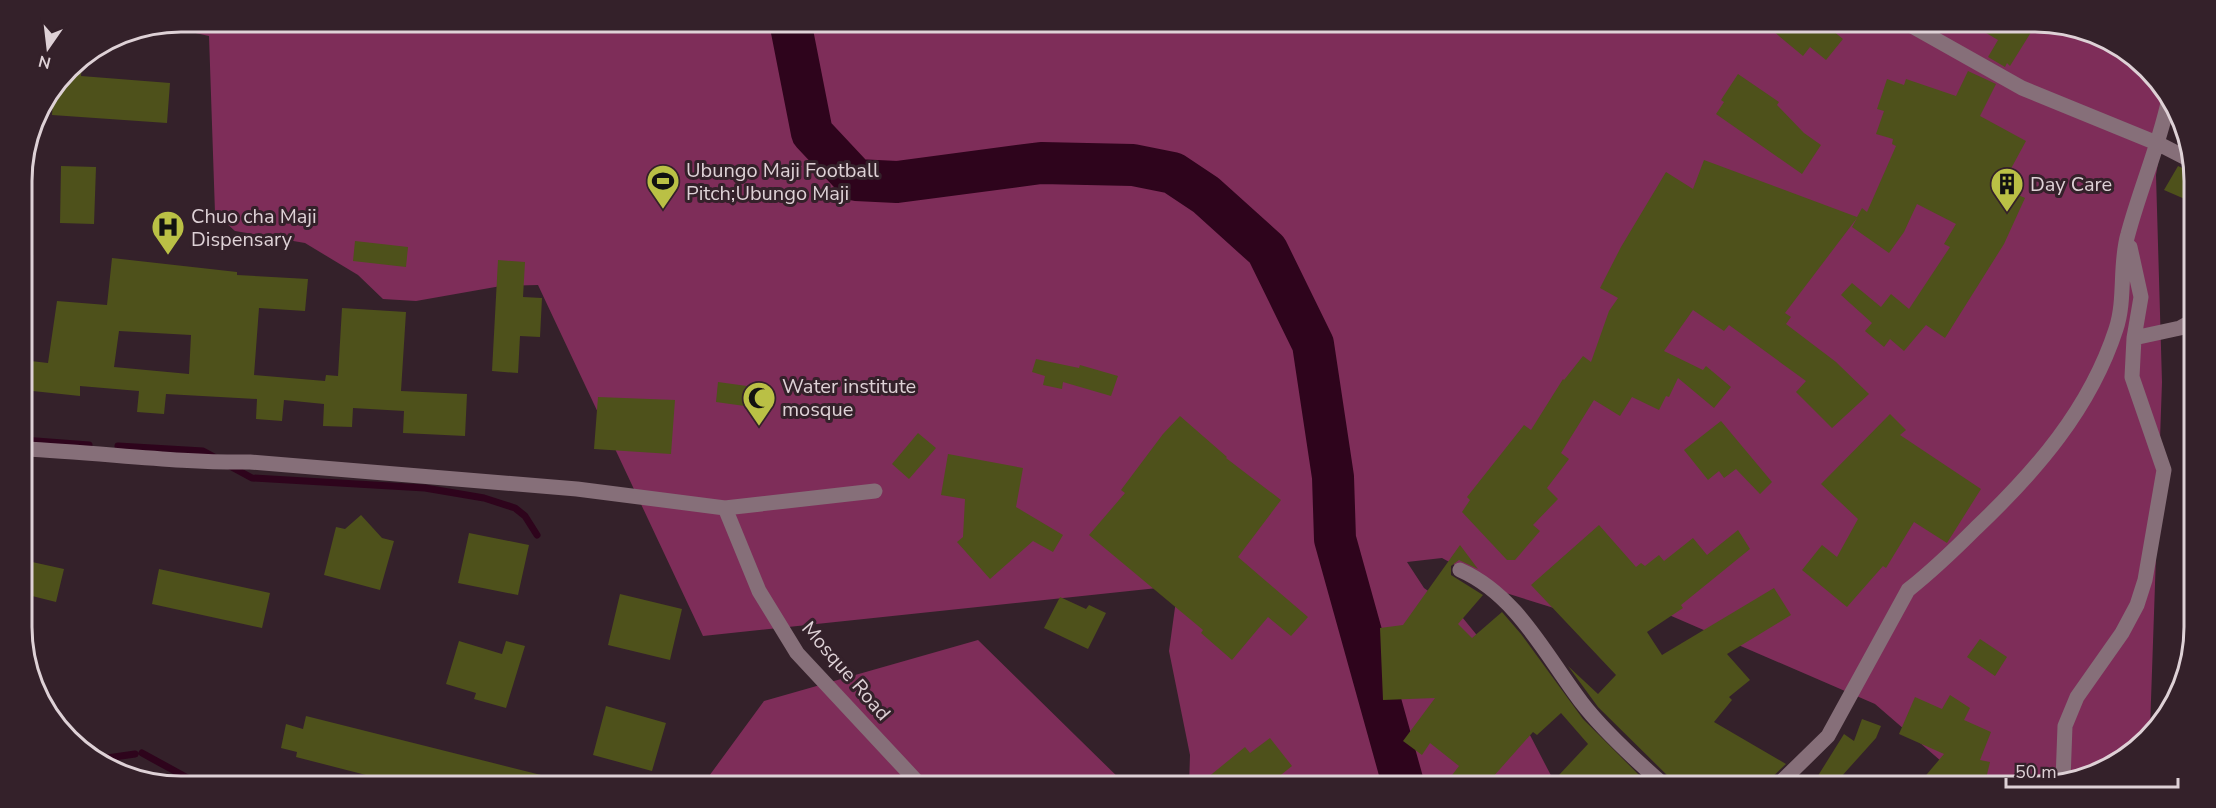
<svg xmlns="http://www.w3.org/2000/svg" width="2216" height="808" font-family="'Nunito Sans',sans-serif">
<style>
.green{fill:#7e2d59}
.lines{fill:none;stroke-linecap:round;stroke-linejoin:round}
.stream{stroke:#2e041c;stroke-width:7}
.river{stroke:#2e041c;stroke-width:42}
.building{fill:#4e511b;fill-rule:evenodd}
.minor{stroke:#866f79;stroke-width:15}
.labels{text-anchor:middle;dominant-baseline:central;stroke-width:6;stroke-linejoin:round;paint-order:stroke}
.poi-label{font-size:20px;fill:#ded1d6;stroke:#34212a;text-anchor:start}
.street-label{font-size:20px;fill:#ded1d6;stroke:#34212a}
.rim{fill:none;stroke:#ded1d6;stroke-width:3}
</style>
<rect width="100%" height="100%" fill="#34212a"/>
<path class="green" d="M181,21H2035L2086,29L2156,76L2168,103L2156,175L2162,382L2150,729L2133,754L2046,787H1971L1875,704L1639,602L1557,609L1506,593L1442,558L1407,562L1424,588L1458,612L1480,639L1557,787H1189L1190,755L1169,651L1177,593L1186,585L703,636L538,285L501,286L416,301L383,299L358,275L305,243L235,231L215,213L209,36L159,25Z
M978,640L1128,787H701L764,701Z"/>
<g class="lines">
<path class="stream" d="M23,440L89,445
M118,446L203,451L216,458
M228,465L252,478L425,488L484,498L515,508L525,516L537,535
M142,753L204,787
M100,759L135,754"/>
<path class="river" d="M790,21L812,133L856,180L897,182L1041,163L1133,165L1173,173L1206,195L1267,250L1313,344L1333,477L1335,539L1404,787"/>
</g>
<path class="building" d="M1761,21H1821L1843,39L1826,60L1810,47L1803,56Z
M1966,21H2038L2010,66L2007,63L2005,67L1988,57L1998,40Z
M83,56L81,76L170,83L167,123L52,115L54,89L75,61Z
M1968,71L1996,84L1980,116L2026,141L2001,187L2025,198L2004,244L1945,338L1926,325L1904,351L1890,339L1884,347L1865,331L1872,323L1841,295L1852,283L1881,307L1891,294L1909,309L1950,247L1944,244L1956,224L1917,204L1904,232L1889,253L1852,227L1857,218L1785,313L1791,317L1786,324L1836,362L1869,394L1832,428L1796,392L1806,381L1729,325L1724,331L1693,310L1664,351L1703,370L1706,366L1731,387L1714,408L1678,378L1669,397L1666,396L1659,410L1632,397L1620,416L1594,400L1561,453L1569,459L1547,488L1558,499L1533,525L1540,531L1515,560H1507L1462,512L1470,500L1467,497L1524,425L1531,430L1563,379L1564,380L1583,356L1591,362L1609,311L1618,298L1600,288L1621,247L1666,172L1693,189L1704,160L1857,217L1862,208L1867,212L1896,146L1892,144L1893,139L1876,134L1884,111L1877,109L1887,79L1904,85L1906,79L1956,96Z
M1738,74L1779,102L1777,105L1804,133L1821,145L1802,174L1716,114L1724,102L1721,100Z
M61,166L96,167L94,224L60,223Z
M2178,166L2194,173V203L2164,190Z
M355,241L408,247L406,267L353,261Z
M112,258L237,272V275L308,279L305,311L259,308L254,375L325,381L326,375L338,376L342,308L406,312L401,391L467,394L465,436L403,433L404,411L353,408L352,427L323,426L324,404L284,400L282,421L256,419L257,399L166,394L164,414L137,412L139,391L80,386V396L23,390L22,360L48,363L57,301L107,305ZM119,331L191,335L189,374L114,367Z
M498,260L525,262L523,297L542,298L540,337L520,336L518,373L492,371Z
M1036,359L1079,368L1080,365L1118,376L1111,396L1063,382L1062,389L1043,385L1045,376L1032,372Z
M718,382L754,387L752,407L716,402Z
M598,397L675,400L671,454L594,449Z
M1890,414L1906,430L1900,435L1981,489L1947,543L1914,522L1886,568L1883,566L1847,607L1802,570L1822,545L1837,557L1858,519L1821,484Z
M1180,416L1227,457L1226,458L1281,500L1238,557L1308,617L1291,636L1268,617L1232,660L1201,633L1203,630L1089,535L1125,493L1121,490L1163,434Z
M1721,421L1772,482L1760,494L1736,469L1724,478L1719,471L1708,480L1684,450Z
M918,433L936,448L909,479L892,464Z
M948,454L1023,468L1016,507L1063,535L1053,552L1033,541L990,579L957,542L963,537L965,499L941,495Z
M361,515L382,538L394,541L380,590L324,575L336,527L345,529Z
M1599,525L1636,567L1641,563L1645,566L1659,555L1664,561L1693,538L1707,555L1738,530L1750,549L1681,605L1683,608L1647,632L1662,655L1774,588L1791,615L1727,654L1750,680L1729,697L1732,700L1714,722L1786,764L1769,780L1767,787H1723L1712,778L1704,787H1676L1672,780L1598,707L1568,666L1598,694L1616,675L1531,585Z
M469,533L529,545L518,595L458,583Z
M1460,545L1478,569L1459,560L1451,566V575L1483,595L1458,624L1472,638L1502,612L1521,634L1583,719L1651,787H1572L1559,775L1588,744L1561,713L1537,735L1533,732L1484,787H1443L1459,766L1430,743L1422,755L1403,741L1435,698L1383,700L1380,628L1403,625Z
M23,560L64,569L56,602L24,594Z
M159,569L270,593L262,628L152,604Z
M620,594L682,609L670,660L608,645Z
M1060,597L1086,609L1089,605L1106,613L1088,649L1044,628Z
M1980,639L2007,657L1995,676L1967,657Z
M459,641L502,654L506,641L525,646L506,708L474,699L476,693L446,684Z
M1950,695L1970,708L1964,720L1991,732L1980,760L1990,762L1984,787H1916L1944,754L1899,734L1915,697L1942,709Z
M606,706L666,723L652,771L593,755Z
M306,716L561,780V787H424L402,781L401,784L296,757L297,752L281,748L286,724L303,729Z
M1862,719L1881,726L1876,738L1832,787H1811L1844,734L1854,741Z
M1270,738L1292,766L1266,787H1196L1245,747L1250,753Z"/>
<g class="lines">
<path class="minor" d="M1903,21L2022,88L2159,144L2194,162
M2134,338L2180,328L2194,320
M23,449C99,452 175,463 250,462L577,489L725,508L875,491
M725,508L759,591L797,653L922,787
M1460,570C1517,595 1546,656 1582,703C1602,729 1641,765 1666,787
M2063,780L2065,726L2077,697L2122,633L2137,605L2145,580L2164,470L2132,377L2134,338L2141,297L2130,247
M1776,787L1828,736L1908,590C1932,571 1954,550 1976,528C2036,471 2090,409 2116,329C2126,299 2119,264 2128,234C2140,189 2158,148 2168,103"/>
</g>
<defs>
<g id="stadium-pin" transform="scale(1.725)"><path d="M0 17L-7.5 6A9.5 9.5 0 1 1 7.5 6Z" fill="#bac045" stroke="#34212a"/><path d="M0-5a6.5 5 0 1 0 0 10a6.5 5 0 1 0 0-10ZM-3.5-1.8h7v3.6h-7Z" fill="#111"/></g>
<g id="building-pin" transform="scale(1.725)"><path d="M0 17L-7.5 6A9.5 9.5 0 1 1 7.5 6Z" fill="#bac045" stroke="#34212a"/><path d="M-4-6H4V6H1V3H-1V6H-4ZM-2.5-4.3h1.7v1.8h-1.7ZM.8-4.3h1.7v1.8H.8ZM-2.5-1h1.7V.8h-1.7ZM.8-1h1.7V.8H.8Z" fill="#111"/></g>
<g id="hospital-pin" transform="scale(1.725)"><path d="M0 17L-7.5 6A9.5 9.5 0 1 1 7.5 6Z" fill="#bac045" stroke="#34212a"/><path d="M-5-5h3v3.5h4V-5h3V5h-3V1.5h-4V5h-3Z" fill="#111"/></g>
<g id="mosque-pin" transform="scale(1.725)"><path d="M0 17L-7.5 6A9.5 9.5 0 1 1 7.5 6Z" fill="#bac045" stroke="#34212a"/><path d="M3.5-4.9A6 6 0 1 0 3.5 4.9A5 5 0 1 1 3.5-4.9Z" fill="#111"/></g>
</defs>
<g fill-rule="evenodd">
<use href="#stadium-pin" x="663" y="181"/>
<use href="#building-pin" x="2007" y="184"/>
<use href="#hospital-pin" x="168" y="227"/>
<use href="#mosque-pin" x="759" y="398"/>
</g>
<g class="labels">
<g class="poi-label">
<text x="686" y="170">Ubungo Maji Football<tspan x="686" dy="23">Pitch;Ubungo Maji</tspan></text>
<text x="2030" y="184">Day Care</text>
<text x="191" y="216">Chuo cha Maji<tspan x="191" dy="23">Dispensary</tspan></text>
<text x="782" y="386">Water institute<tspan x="782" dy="23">mosque</tspan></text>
</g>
<g class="street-label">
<text transform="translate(846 671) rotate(49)">Mosque Road</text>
</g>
</g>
<path d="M0 0H2216V808H0ZM181 32H2035A149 149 0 0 1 2184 181V627A149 149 0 0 1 2035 776H181A149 149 0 0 1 32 627V181A149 149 0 0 1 181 32Z" fill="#34212a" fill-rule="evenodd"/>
<path class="rim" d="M181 32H2035A149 149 0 0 1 2184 181V627A149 149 0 0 1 2035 776H181A149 149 0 0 1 32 627V181A149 149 0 0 1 181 32Z"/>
<g transform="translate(48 48) rotate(194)" stroke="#34212a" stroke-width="4.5" paint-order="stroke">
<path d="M0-4.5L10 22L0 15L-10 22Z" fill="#ded1d6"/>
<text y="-9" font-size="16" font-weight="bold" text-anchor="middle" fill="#ded1d6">N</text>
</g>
<path d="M2006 778v9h172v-9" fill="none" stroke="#ded1d6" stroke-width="3"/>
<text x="2015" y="778" font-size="18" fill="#ded1d6" stroke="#34212a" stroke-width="4.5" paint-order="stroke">50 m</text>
</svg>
